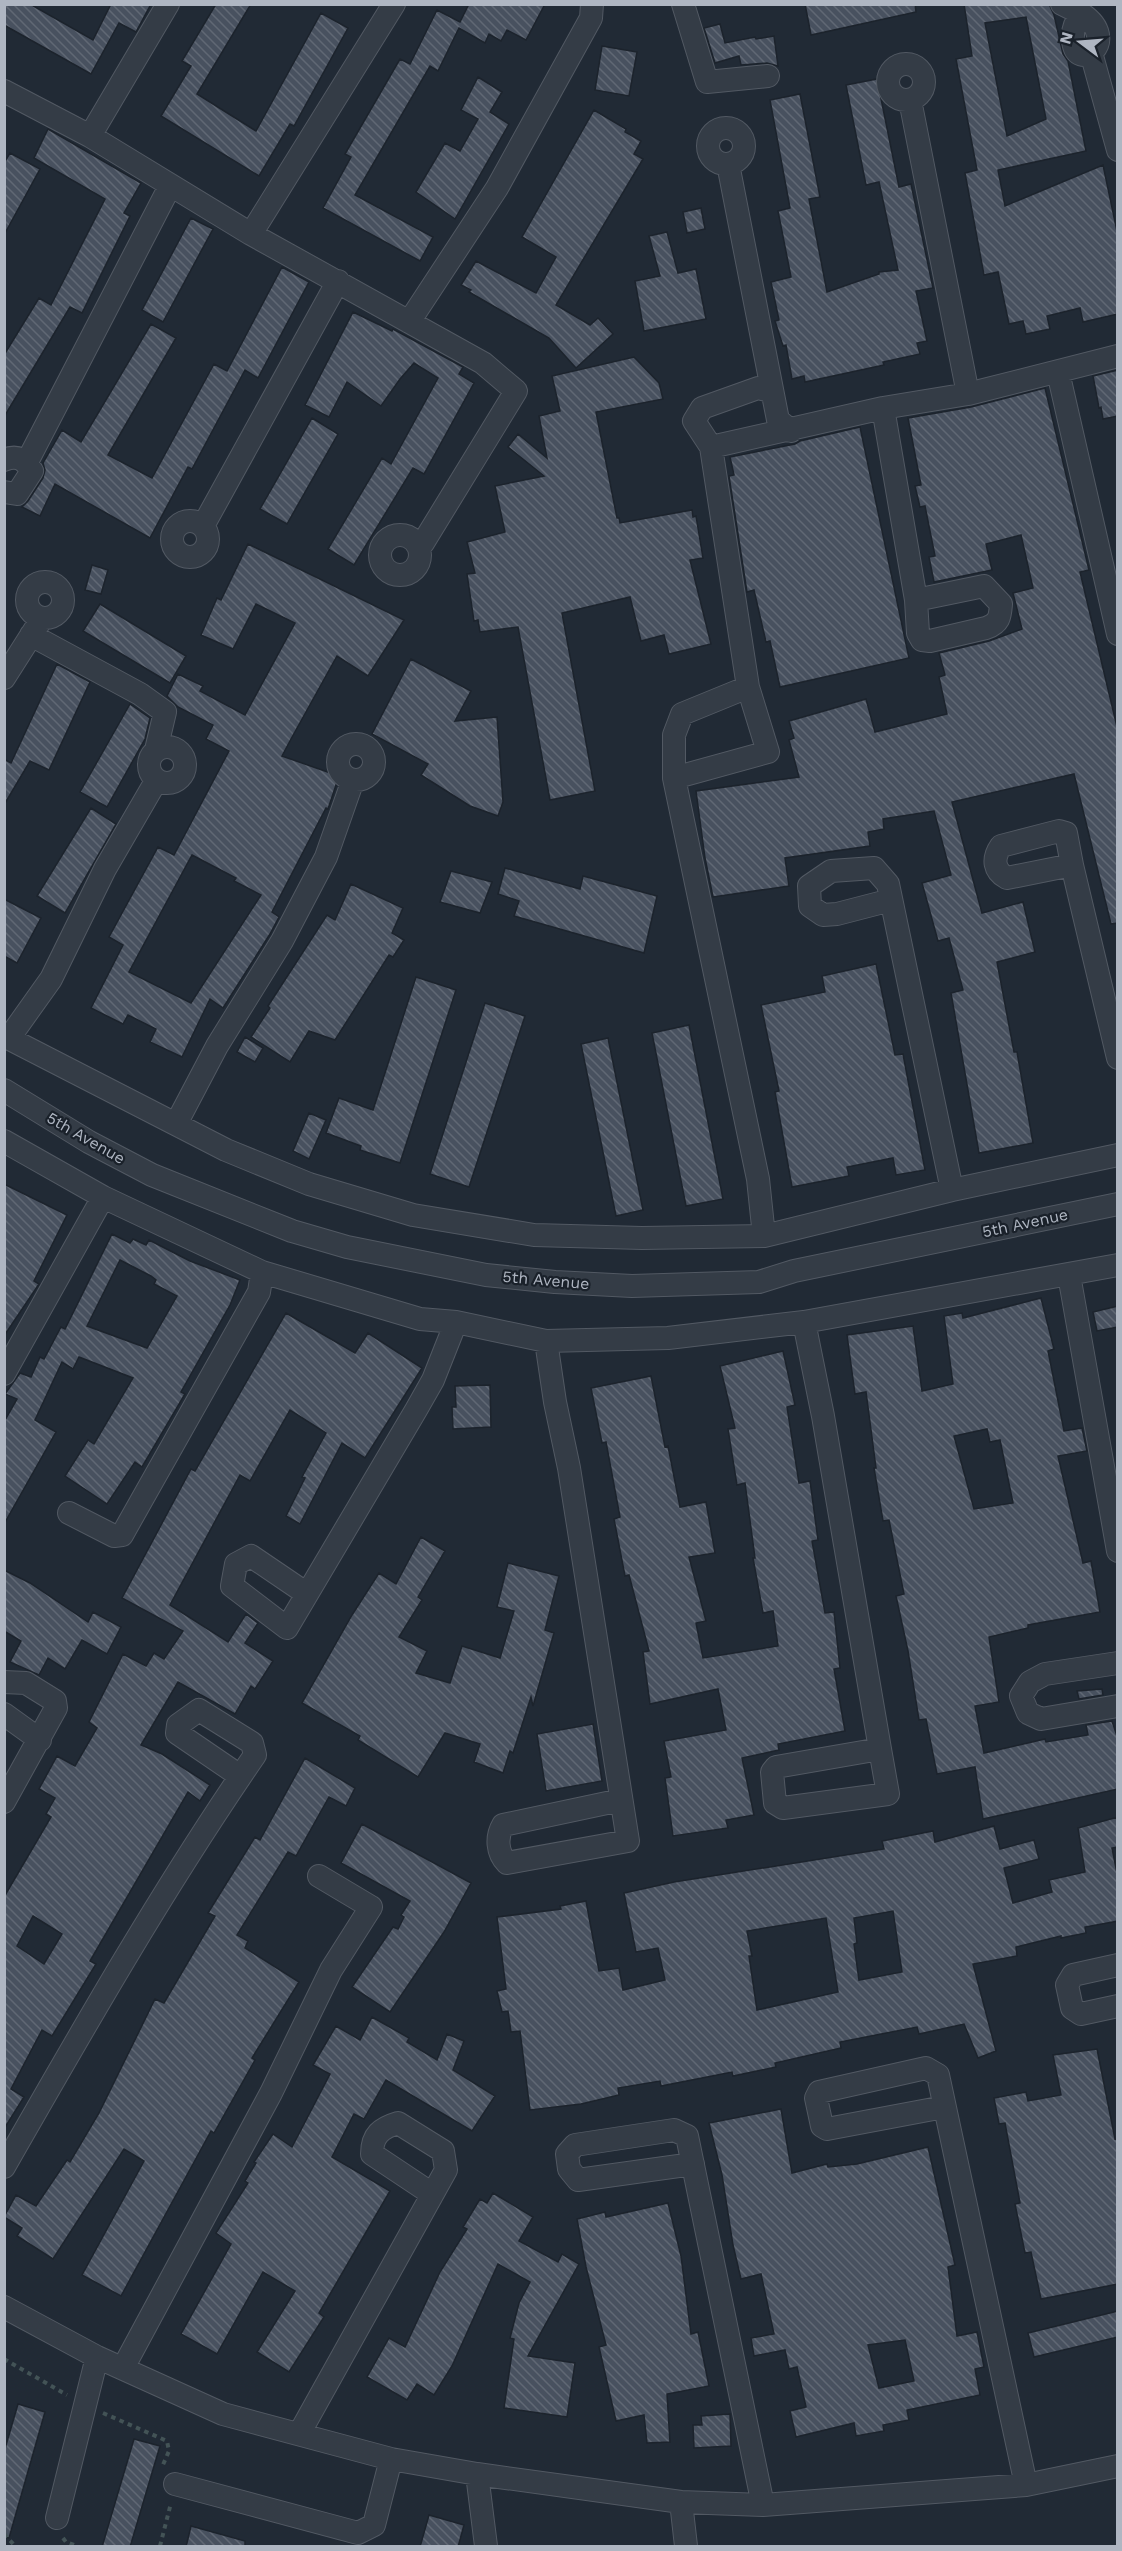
<svg xmlns="http://www.w3.org/2000/svg" width="1122" height="2551" font-family="'Work Sans',sans-serif">
<style>
.building{fill:url(#building-back-hatch);stroke:#1c232c;stroke-width:1.5;fill-rule:evenodd}
.lines{fill:none;stroke-linecap:round;stroke-linejoin:round}
.minor-casing{stroke:#525963;stroke-width:24}
.path{stroke:#435356;stroke-width:4;stroke-dasharray:4.5 4.5;stroke-linecap:butt}
.minor{stroke:#343c46;stroke-width:22}
.labels{text-anchor:middle;dominant-baseline:central;stroke-width:4.5;stroke-linejoin:round;paint-order:stroke}
.street-label{font-size:16px;fill:#afb6c2;stroke:#1a212a}
</style>
<defs>
<pattern id="building-back-hatch" width="6" height="6" patternUnits="userSpaceOnUse" patternTransform="scale(1.5)"><rect width="6" height="6" fill="#48515f"/><path d="M-1 5l2 2M0 0l6 6M5-1l2 2" fill="none" stroke="#606874"/></pattern>
</defs>
<rect width="100%" height="100%" fill="#212a35"/>
<path class="building" d="M4,4H30L93,40L111,4H151L136,32L119,23L91,74L4,25Z
M216,4H251L197,94L256,131L321,13L348,28L294,126L290,124L259,176L161,116L191,66L182,61Z
M469,4H545L526,40L507,30L501,41L489,34L485,43L459,28L438,71L430,66L355,195L433,237L420,261L323,208L351,157L345,154L400,59L410,64L437,10L460,22Z
M805,4H915L916,12L811,35Z
M964,4H1049L1054,15L1063,54L1068,61L1086,151L998,170L1005,206L1103,165L1118,236V314L1083,322L1080,308L1047,316L1050,329L1026,334L1023,321L1009,324L998,272L984,275L965,173L977,170L956,59L972,56ZM1026,17L1046,119L1007,136L985,23Z
M720,24L725,43L755,37L756,39L774,36L778,66L767,63L741,65L739,56L715,63L704,28Z
M602,46L637,52L629,96L595,90Z
M478,77L502,92L490,112L509,124L455,219L416,192L445,143L460,151L478,119L461,110Z
M877,79L899,187L911,184L933,288L916,291L927,341L917,343L920,354L883,362L884,365L805,382L804,376L792,379L786,345L783,346L775,321L779,320L771,282L791,277L778,211L790,208L770,100L800,94L820,197L809,199L827,292L879,274V272L898,270L879,182L866,185L846,85Z
M594,110L626,129L625,132L641,141L634,154L643,159L556,305L590,325L598,318L613,334L576,368L549,338L469,292L471,290L461,285L476,261L536,293L556,257L522,237Z
M48,129L141,183L124,213L130,216L82,313L70,307L4,417V355L39,298L51,305L105,199L34,158Z
M10,153L40,169L4,235V163Z
M701,208L705,229L687,233L683,212Z
M191,218L213,229L163,322L142,310Z
M667,232L678,273L696,269L706,319L644,331L635,281L660,276L649,236Z
M282,267L309,282L258,378L245,370L192,469L188,467L150,538L55,484L40,516L22,507L28,501L43,478L45,470L43,463L62,430L81,442L151,324L176,338L108,455L152,478L214,364L227,371Z
M353,312L392,331L393,329L463,367L459,374L474,383L424,474L413,468L354,565L328,549L382,458L391,464L438,378L414,363L400,379L381,406L347,382L329,417L305,405Z
M634,357L659,383L663,399L596,412L617,518H619L620,523L692,510L693,517L696,516L703,558L690,560L711,644L669,654L664,635L641,641L630,597L562,613L595,791L550,800L518,627L480,632L478,620L474,621L467,574L475,573L467,542L505,532L495,486L544,476L508,447L518,434L547,458L539,416L560,411L552,376Z
M1118,370V416L1103,419L1101,407L1099,408L1093,376Z
M1045,388L1089,570L1080,572L1118,731V923L1111,924L1074,774L952,802L982,913L1023,902L1035,952L997,962L1014,1052H1017L1033,1143L979,1153L951,993L963,990L949,938L938,941L922,883L951,875L934,811L883,819L884,829L868,832L870,846L785,858L789,886L713,897L705,858L696,791L799,777L789,740L794,738L789,721L866,699L875,732L947,714L939,677L945,675L939,653L989,641L1022,629L1013,593L1033,588L1021,535L986,544L992,570L934,582L929,557L935,556L925,506L920,507L915,486L921,485L908,418L971,407Z
M312,418L338,434L287,524L260,509Z
M860,427L909,658L780,687L770,641L766,642L754,590L747,592L729,476L734,475L730,457L795,444L800,441Z
M248,544L404,620L368,676L337,656L291,739L282,756L339,776L328,809L326,808L272,912L279,917L270,934L223,1008L210,999L182,1057L150,1042L156,1029L128,1015L123,1024L91,1008L123,945L109,937L158,847L174,855L229,751L206,739L213,725L178,707L167,696L178,674L203,686L200,691L245,715L295,623L256,604L233,649L201,635L217,598L221,600ZM192,855L236,878L234,881L261,895L191,1003L129,972Z
M92,565L108,570L101,594L85,590Z
M100,604L186,656L170,683L83,631Z
M411,659L471,691L455,721L497,717L503,802L498,816L470,806L421,775L428,764L372,734Z
M57,664L90,682L49,770L30,761L4,805V759L11,763Z
M130,704L150,718L145,739L107,807L80,792Z
M91,808L116,824L65,913L37,896Z
M505,868L580,889L583,876L657,896L644,953L514,916L519,901L498,894Z
M451,871L492,882L480,913L440,902Z
M351,884L403,908L392,933L404,940L393,957L389,955L335,1040L309,1031L290,1062L251,1037L270,1008L268,1006L327,915L335,920Z
M4,899L41,918L17,963L4,956Z
M876,964L895,1055L903,1054L925,1170L896,1175L893,1158L847,1167L849,1176L792,1187L775,1092L779,1091L761,1005L825,992L822,976Z
M416,977L456,990L400,1163L360,1150L361,1146L326,1133L339,1098L373,1110Z
M485,1003L525,1016L469,1187L430,1174Z
M689,1025L723,1199L686,1206L652,1033Z
M245,1037L263,1048L255,1062L237,1052Z
M608,1038L643,1210L616,1216L581,1044Z
M309,1113L326,1120L309,1159L293,1151Z
M4,1184L67,1215L34,1281L39,1284L4,1336Z
M112,1234L130,1243L133,1239L146,1245L149,1240L190,1261L240,1280L230,1305L181,1392L185,1394L142,1467L135,1462L107,1504L65,1476L88,1440L94,1444L133,1378L79,1357L73,1369L62,1362L35,1420L56,1432L4,1524V1422L17,1399L5,1394L20,1373L31,1377L40,1357L44,1359L61,1327L65,1329ZM120,1260L151,1276L156,1280L154,1284L177,1296L147,1348L87,1326Z
M1041,1298L1054,1349L1048,1351L1064,1431L1082,1428L1087,1451L1058,1456L1083,1563L1091,1561L1100,1612L1028,1625V1628L989,1637L999,1702L975,1706L984,1753L1045,1739L1046,1742L1088,1735L1086,1725L1112,1721L1118,1739V1789L983,1819L975,1767L937,1774L926,1719L919,1720L908,1651L896,1596L904,1594L889,1520L883,1521L874,1468H876L866,1392L855,1394L847,1335L913,1326L922,1391L953,1384L944,1316L962,1313L963,1318ZM987,1429L990,1442L1000,1440L1013,1503L974,1509L954,1436Z
M1118,1306V1327L1097,1331L1093,1312Z
M286,1313L355,1353L368,1333L422,1368L365,1458L342,1443L300,1524L286,1516L305,1478L302,1477L326,1433L290,1410L250,1481L240,1475L170,1605L228,1642L246,1614L258,1623L245,1643L273,1661L255,1689L251,1686L235,1714L178,1682L141,1745L162,1754L210,1785L200,1801L188,1792L90,1961L96,1964L52,2036L42,2030L11,2089L24,2097L4,2129V1897L51,1817L46,1814L55,1798L39,1789L57,1756L75,1766L97,1728L89,1722L123,1654L146,1666L154,1653L164,1659L183,1631L122,1598L191,1469L195,1471ZM33,1916L62,1934L44,1964L17,1946Z
M783,1351L795,1405L787,1407L799,1483L810,1481L818,1540L812,1541L825,1613L834,1612L840,1668L834,1669L845,1731L778,1744L779,1750L742,1758L754,1815L726,1820L728,1828L673,1836L665,1778L671,1777L664,1741L726,1730L718,1689L650,1704L643,1652L649,1651L629,1575L625,1576L614,1519L620,1517L606,1442L602,1443L591,1388L651,1376L665,1447L668,1446L680,1507L706,1502L715,1553L689,1557L706,1621L696,1623L703,1658L778,1646L773,1611L763,1613L753,1558H755L745,1483L737,1485L728,1429L735,1428L720,1366Z
M490,1385L491,1427L453,1429L452,1407H456L455,1386Z
M421,1537L445,1551L418,1597L422,1600L399,1637L427,1651L416,1673L450,1683L462,1646L500,1658L514,1611L497,1607L508,1563L559,1576L545,1630L554,1633L533,1706L531,1697L513,1753L510,1751L503,1773L474,1762L480,1744L445,1733L418,1777L358,1740L360,1736L302,1703L352,1615L379,1573L396,1584Z
M4,1570L30,1583L88,1622L93,1612L121,1627L107,1654L82,1640L65,1669L48,1658L39,1675L10,1662L21,1641L4,1631Z
M1102,1689L1103,1695L1079,1699L1077,1691Z
M593,1724L602,1781L546,1791L537,1734Z
M305,1758L355,1788L346,1806L329,1797L296,1856L288,1852L237,1935L248,1941L245,1948L299,1982L252,2058L255,2060L214,2133L211,2131L121,2296L82,2275L144,2161L124,2149L53,2259L17,2236L22,2228L4,2217L16,2195L36,2206L67,2160L70,2162L99,2113L155,1999L164,2003L215,1916L208,1913L255,1837L260,1840Z
M1118,1817V1847L1112,1848L1118,1878V1921L1085,1927L1086,1933L1061,1938V1936L1016,1947L1017,1956L973,1964L996,2051L978,2058L964,2024L919,2034L917,2027L840,2042L841,2048L775,2063L776,2067L733,2076L732,2072L661,2086L660,2081L618,2088L619,2095L581,2104L530,2110L520,2031L511,2032L508,2011L502,2012L497,1991L506,1989L497,1917L561,1909L560,1906L586,1901L599,1971L619,1968L623,1990L665,1980L658,1948L636,1952L624,1893L674,1882L884,1849L882,1841L933,1831L935,1842L994,1826L1000,1849L1034,1840L1039,1859L1004,1868L1013,1903L1052,1892L1049,1880L1085,1872L1078,1828ZM893,1911L902,1972L859,1980L854,1944L857,1943L854,1918ZM826,1918L838,1992L757,2010L749,1956H752L747,1931Z
M362,1824L471,1883L444,1932L390,2012L352,1987L393,1927L398,1929L404,1917L401,1915L410,1901L341,1863Z
M372,2017L409,2038L407,2042L437,2060L447,2034L464,2041L453,2070L495,2096L472,2131L386,2080L364,2119L354,2114L332,2157L390,2191L319,2313L324,2317L289,2372L257,2352L295,2291L263,2272L217,2354L181,2334L231,2244L216,2233L248,2183L245,2181L256,2163L254,2162L273,2134L292,2147L330,2074L313,2065L336,2026L360,2040Z
M1097,2049L1115,2139L1118,2138V2284L1041,2299L1031,2252L1025,2253L1015,2204L1020,2203L1005,2123L999,2124L994,2098L1026,2092L1028,2101L1061,2095L1053,2055Z
M781,2109L792,2173L827,2164L828,2167L857,2164L928,2147L955,2265L948,2267L957,2336L977,2332L984,2367L975,2369L980,2395L907,2410L909,2420L883,2425L884,2431L856,2436L854,2423L796,2437L790,2411L806,2407L797,2367L789,2369L785,2350L754,2356L751,2338L774,2334L761,2274L741,2279L733,2245L722,2175L709,2123ZM905,2340L914,2381L879,2388L868,2345Z
M493,2193L533,2217L519,2241L558,2262L562,2254L579,2264L528,2356L575,2363L567,2417L504,2408L514,2339L510,2338L519,2303L530,2282L498,2264L452,2366L434,2395L417,2384L407,2400L367,2377L389,2338L405,2347L440,2272L467,2229L463,2227L480,2199L487,2203Z
M668,2203L681,2256L691,2334L698,2332L709,2386L667,2394L670,2442L647,2443L644,2415L616,2421L599,2347L606,2345L586,2267L577,2219L605,2212L606,2217Z
M1118,2311V2337L1034,2357L1028,2333Z
M18,2404L45,2412L9,2538L4,2537V2452Z
M730,2414L731,2446L694,2448L693,2425H702L701,2416Z
M134,2439L160,2446L130,2547H102Z
M429,2515L464,2525L458,2547H420Z
M191,2526L245,2541V2547H186Z"/>
<g class="lines">
<g class="minor-casing">
<path id="minor" d="M683,4L707,82L768,76
M1062,4L1082,14
M1082,14C1122,41 1076,75 1073,40C1072,30 1075,22 1082,14Z
M1092,56L1118,150
M888 82a18 18 0 1 1 36 0a18 18 0 1 1-36 0Z
M4,91L90,136L251,234L483,363L516,391L423,543L418,546
M910,100L968,394
M708 146a18 18 0 1 1 36 0a18 18 0 1 1-36 0Z
M90,136L168,4
M728,164L778,420L791,431
M251,234L394,4
M409,322L497,188L591,18L592,4
M1058,372L1118,634
M883,408L916,600L918,633L922,640L930,641L986,628C1000,623 1000,616 1001,604L984,586L916,600
M711,447L883,408L968,394L1118,356
M4,460C18,454 25,460 32,471L17,494L4,492
M27,462L170,186
M172 539a18 18 0 1 1 36 0a18 18 0 1 1-36 0Z
M203,526L338,281
M380 555a20 20 0 1 1 40 0a20 20 0 1 1-40 0Z
M27 600a18 18 0 1 1 36 0a18 18 0 1 1-36 0Z
M31,635L140,694L165,712L156,750
M4,678L39,623
M748,687L682,714L674,735V778L758,1179L764,1236
M338 762a18 18 0 1 1 36 0a18 18 0 1 1-36 0Z
M149 765a18 18 0 1 1 36 0a18 18 0 1 1-36 0Z
M674,778L768,752L748,687L711,447L694,421L702,408L758,388L771,391
M1059,831L1066,833L1072,865L1007,878C994,871 992,859 1001,846Z
M1072,865L1118,1058
M891,900L837,914L823,915L810,906L809,886L831,871L874,868L888,884L952,1190
M4,1036L226,1150L309,1184L413,1215L534,1235L642,1238L764,1236L952,1190L1118,1155
M9,1038L51,979L105,869L156,781
M4,1090L89,1142L152,1175L292,1231L347,1247L486,1275L555,1282L632,1286L759,1282L794,1271L1118,1204
M176,1124L217,1046L282,941L326,857L353,780
M4,1141L103,1197L262,1272L420,1319L456,1322L546,1341L668,1338L804,1322L1118,1265
M1069,1275L1118,1551
M804,1322L823,1416L880,1749L888,1794L783,1808L775,1803L772,1772L776,1767L880,1749
M546,1341L555,1402L569,1468L628,1841L507,1863C497,1853 496,1837 503,1825L621,1800
M4,1374L103,1197
M69,1513L114,1536L122,1535L259,1292L262,1272
M307,1594L251,1556L236,1564L232,1586L287,1628L416,1410L433,1380L456,1322
M1118,1663L1045,1674L1030,1682L1021,1696L1028,1713L1041,1719L1118,1706
M4,1682L26,1683L55,1701L56,1708L4,1802
M4,1714L40,1740
M1118,1965L1073,1975L1067,1985L1072,2008L1081,2014L1118,2006
M944,2107L827,2129L822,2126L816,2098L819,2092L926,2068L938,2075L1026,2485
M693,2164L578,2180L569,2169L567,2154L575,2145L674,2130L687,2136L763,2505
M4,2167C84,2027 164,1887 255,1755L252,1743L199,1710L178,1725L177,1733L240,1776
M4,2307L97,2357L223,2414L391,2459L477,2474L681,2502L763,2505L1026,2485L1118,2466
M123,2368L271,2093L331,1970L371,1907L319,1876
M299,2434L446,2170L443,2151L398,2123C381,2128 372,2135 372,2154L432,2194
M477,2474L486,2546
M175,2484L358,2533L374,2525L391,2459
M681,2502L686,2546
M57,2518L97,2357"/>
</g>
<path class="path" d="M4,2359L67,2395
M103,2413L167,2441L169,2451L162,2467
M4,2534L15,2546
M63,2538L66,2542L77,2546
M160,2546L171,2503"/>
<use href="#minor" class="minor"/>
</g>
<g class="labels">
<g class="street-label">
<text transform="translate(86 1138) rotate(30)">5th Avenue</text>
<text transform="translate(1025 1223) rotate(-12)">5th Avenue</text>
<text transform="translate(546 1280) rotate(5)">5th Avenue</text>
</g>
</g>
<rect width="1122" height="2551" fill="none" stroke="#afb6c2" stroke-width="12"/>
<g transform="translate(1080 42) rotate(286)" stroke="#1a212a" stroke-width="4.5" paint-order="stroke">
<path d="M0-4.5L10 22L0 15L-10 22Z" fill="#afb6c2"/>
<text y="-9" font-size="16" font-weight="bold" text-anchor="middle" fill="#afb6c2">N</text>
</g>
</svg>
